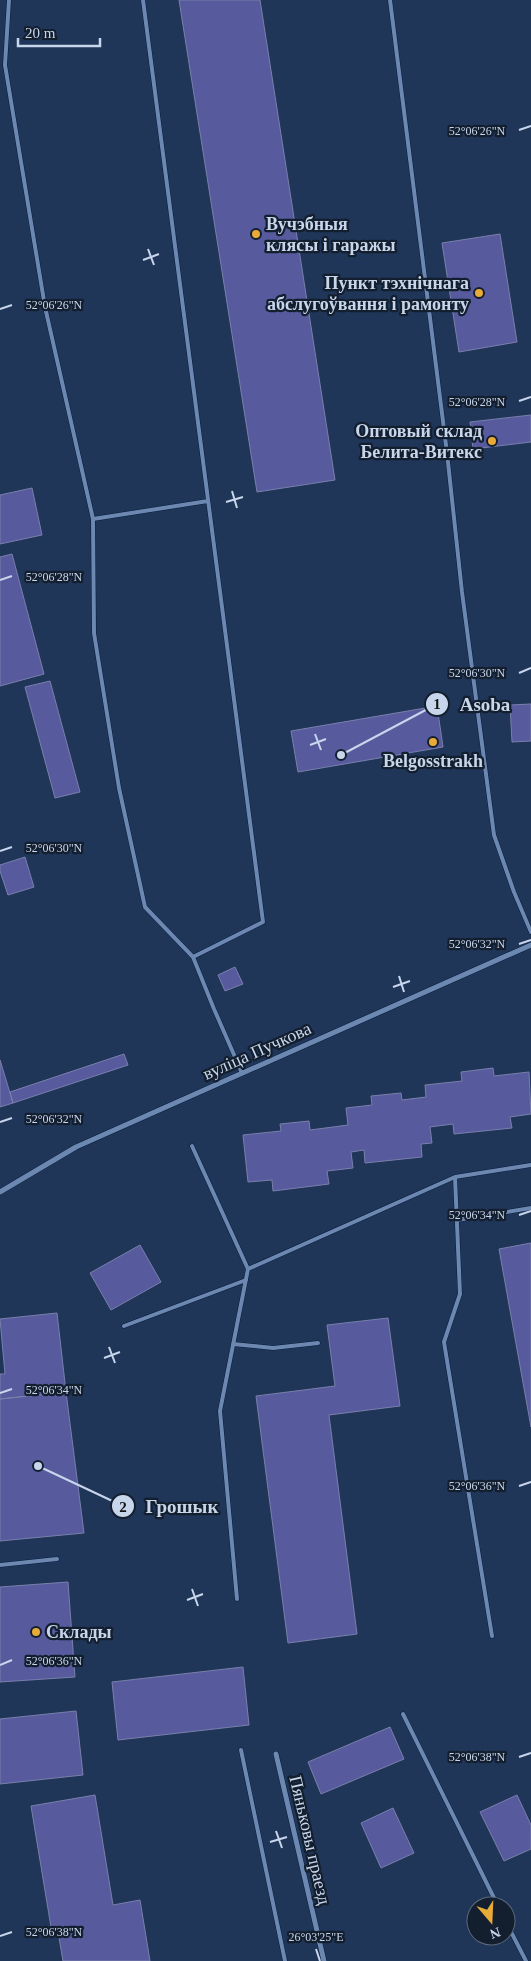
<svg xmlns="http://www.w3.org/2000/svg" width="531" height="1961" font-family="Georgia,serif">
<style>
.building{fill:#575b9e;stroke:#7a7fac}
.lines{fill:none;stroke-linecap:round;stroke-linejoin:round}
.service-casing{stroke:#071c3d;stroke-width:5}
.minor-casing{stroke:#071c3d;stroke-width:6}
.service{stroke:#6d88b0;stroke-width:4}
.minor{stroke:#6d88b0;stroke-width:5}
.ticks{fill:none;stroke:#c8d6ec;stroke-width:2}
.poi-dot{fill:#e8ab37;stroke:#131e2e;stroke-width:2}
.labels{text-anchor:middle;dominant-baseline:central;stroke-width:4.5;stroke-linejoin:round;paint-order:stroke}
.poi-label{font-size:18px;font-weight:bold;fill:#c8d6ec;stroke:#131e2e;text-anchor:start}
.street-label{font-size:18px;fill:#c8d6ec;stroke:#131e2e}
.ticks-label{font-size:12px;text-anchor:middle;fill:#c8d6ec;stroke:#131e2e;stroke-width:4.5;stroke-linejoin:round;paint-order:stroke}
.leader{fill:none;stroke:#c8d6ec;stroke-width:2}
.callout-dot{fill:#c8d6ec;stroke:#131e2e;stroke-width:2}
.mark-label{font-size:15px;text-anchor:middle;font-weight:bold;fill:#111}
.callout-label{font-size:19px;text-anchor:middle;font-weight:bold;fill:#c8d6ec;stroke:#131e2e;stroke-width:4.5;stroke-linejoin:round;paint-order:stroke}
</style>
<rect width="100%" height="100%" fill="#1f3659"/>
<path class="building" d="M179,0H260L335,480L257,492Z
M500,234L517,342L459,352L442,243Z
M531,415V442L473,449L470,422Z
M32,488L42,535L0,544V495Z
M12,554L44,674L0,686V557Z
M50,681L80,792L55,798L25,687Z
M531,704V741L512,742L510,705Z
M437,706L443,747L298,772L291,731Z
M25,857L34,887L8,895L0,871V865Z
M235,967L243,984L225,991L218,975Z
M124,1054L128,1065L13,1103L10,1092Z
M0,1060L13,1103L0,1107Z
M493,1068L494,1076L529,1072L531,1114L510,1117L512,1128L454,1134L453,1124L430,1127L432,1143L421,1144L422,1157L365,1163L364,1150L351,1152L353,1168L327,1171L329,1184L273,1191L272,1180L248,1182L243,1135L281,1131L280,1124L309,1121L310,1130L348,1125L346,1108L372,1105L371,1096L401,1093L402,1100L426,1097L425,1085L462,1081L461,1072Z
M531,1243V1427L499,1249Z
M140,1245L161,1282L111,1310L90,1273Z
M57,1313L66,1392L0,1399V1374H5L0,1319Z
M388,1318L400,1406L329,1415L357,1634L288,1643L256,1396L335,1386L327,1325Z
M66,1392L84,1533L0,1541V1399Z
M68,1582L75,1677L0,1682V1587Z
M243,1667L249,1725L118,1740L112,1682Z
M76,1711L83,1775L0,1784V1719Z
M390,1727L404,1759L321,1794L308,1762Z
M95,1795L113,1905L140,1900L150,1961H63L57,1926L51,1927L31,1806Z
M517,1795L531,1825V1849L504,1861L480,1812Z
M393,1808L414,1853L381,1868L361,1823Z"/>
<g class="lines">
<g class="service-casing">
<path id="service" d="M9,0L5,65L45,307L93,519
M143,0L263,922L193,957
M390,0L447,453L462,592L494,835L514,892L531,932
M208,501L93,519L94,633L119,788L145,907L193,957L214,1009L242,1073
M192,1146L248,1269L220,1411L237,1599
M455,1177L460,1294L444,1342L492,1636
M457,1220L531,1208
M248,1269L455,1177L531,1165
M124,1326L246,1280
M233,1344L273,1348L318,1343
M0,1565L57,1559
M403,1714L498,1906
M241,1750L285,1961
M506,1922L526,1961"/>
</g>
<g class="minor-casing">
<path id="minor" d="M0,1192L76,1147L531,945
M276,1754L324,1961"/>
</g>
<use href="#service" class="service"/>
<use href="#minor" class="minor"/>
</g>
<path class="ticks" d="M519,130L531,126M148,249L154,265M143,260L159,254M0,309L12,305M519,401L531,397M232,491L237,508M226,502L243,497M0,580L12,576M519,673L531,668M315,734L321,750M310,745L326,739M0,851L12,847M519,944L531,940M399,976L404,992M393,987L410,981M0,1122L12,1118M519,1215L531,1211M109,1347L115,1363M104,1358L120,1352M0,1393L12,1389M519,1486L531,1482M192,1589L198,1606M187,1600L203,1594M0,1665L12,1660M519,1757L531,1753M276,1831L282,1848M270,1842L287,1837M0,1936L12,1932M316,1949L320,1961"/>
<g class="poi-dot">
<circle cx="256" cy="234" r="5"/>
<circle cx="479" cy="293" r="5"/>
<circle cx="492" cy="441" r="5"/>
<circle cx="433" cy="742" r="5"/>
<circle cx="36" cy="1632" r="5"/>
</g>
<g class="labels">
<g class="poi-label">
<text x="266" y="224">Вучэбныя<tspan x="266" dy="21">клясы і гаражы</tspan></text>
<text x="469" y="283" text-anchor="end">Пункт тэхнічнага<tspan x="469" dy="21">абслугоўвання і рамонту</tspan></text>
<text x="482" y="431" text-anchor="end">Оптовый склад<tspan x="482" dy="21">Белита-Витекс</tspan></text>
<text x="433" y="761" text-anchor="middle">Belgosstrakh</text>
<text x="46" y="1632">Склады</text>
</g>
<g class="street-label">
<text transform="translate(257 1051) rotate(-24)">вуліца Пучкова</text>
<text transform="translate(310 1840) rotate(77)">Пяньковы праезд</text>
</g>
</g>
<g class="ticks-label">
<text x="477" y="135">52°06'26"N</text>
<text x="54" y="309">52°06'26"N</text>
<text x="477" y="406">52°06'28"N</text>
<text x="54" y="581">52°06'28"N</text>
<text x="477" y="677">52°06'30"N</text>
<text x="54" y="852">52°06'30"N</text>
<text x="477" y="948">52°06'32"N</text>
<text x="54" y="1123">52°06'32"N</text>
<text x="477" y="1219">52°06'34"N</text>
<text x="54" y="1394">52°06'34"N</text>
<text x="477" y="1490">52°06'36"N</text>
<text x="54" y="1665">52°06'36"N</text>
<text x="477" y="1761">52°06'38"N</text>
<text x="54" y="1936">52°06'38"N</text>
<text x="316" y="1941">26°03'25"E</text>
</g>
<path class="leader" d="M341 755L437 704M38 1466L123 1506"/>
<g class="callout-dot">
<circle cx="341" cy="755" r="5"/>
<circle cx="38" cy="1466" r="5"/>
<circle cx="437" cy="704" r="12"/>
<circle cx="123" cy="1506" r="12"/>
</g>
<g class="mark-label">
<text x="437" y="709">1</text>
<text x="123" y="1512">2</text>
</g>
<g class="callout-label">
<text x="485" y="711">Asoba</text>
<text x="182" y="1513">Грошык</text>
</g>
<g transform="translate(491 1921) rotate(161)"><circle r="24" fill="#131e2e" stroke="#5b687a"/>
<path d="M0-4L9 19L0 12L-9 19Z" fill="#e8ab37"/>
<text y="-8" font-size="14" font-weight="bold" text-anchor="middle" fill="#c8d6ec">N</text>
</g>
<path d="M18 38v8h82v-8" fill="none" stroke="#c8d6ec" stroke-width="2.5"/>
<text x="25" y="38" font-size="15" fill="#c8d6ec" stroke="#131e2e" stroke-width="4" paint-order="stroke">20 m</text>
</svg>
